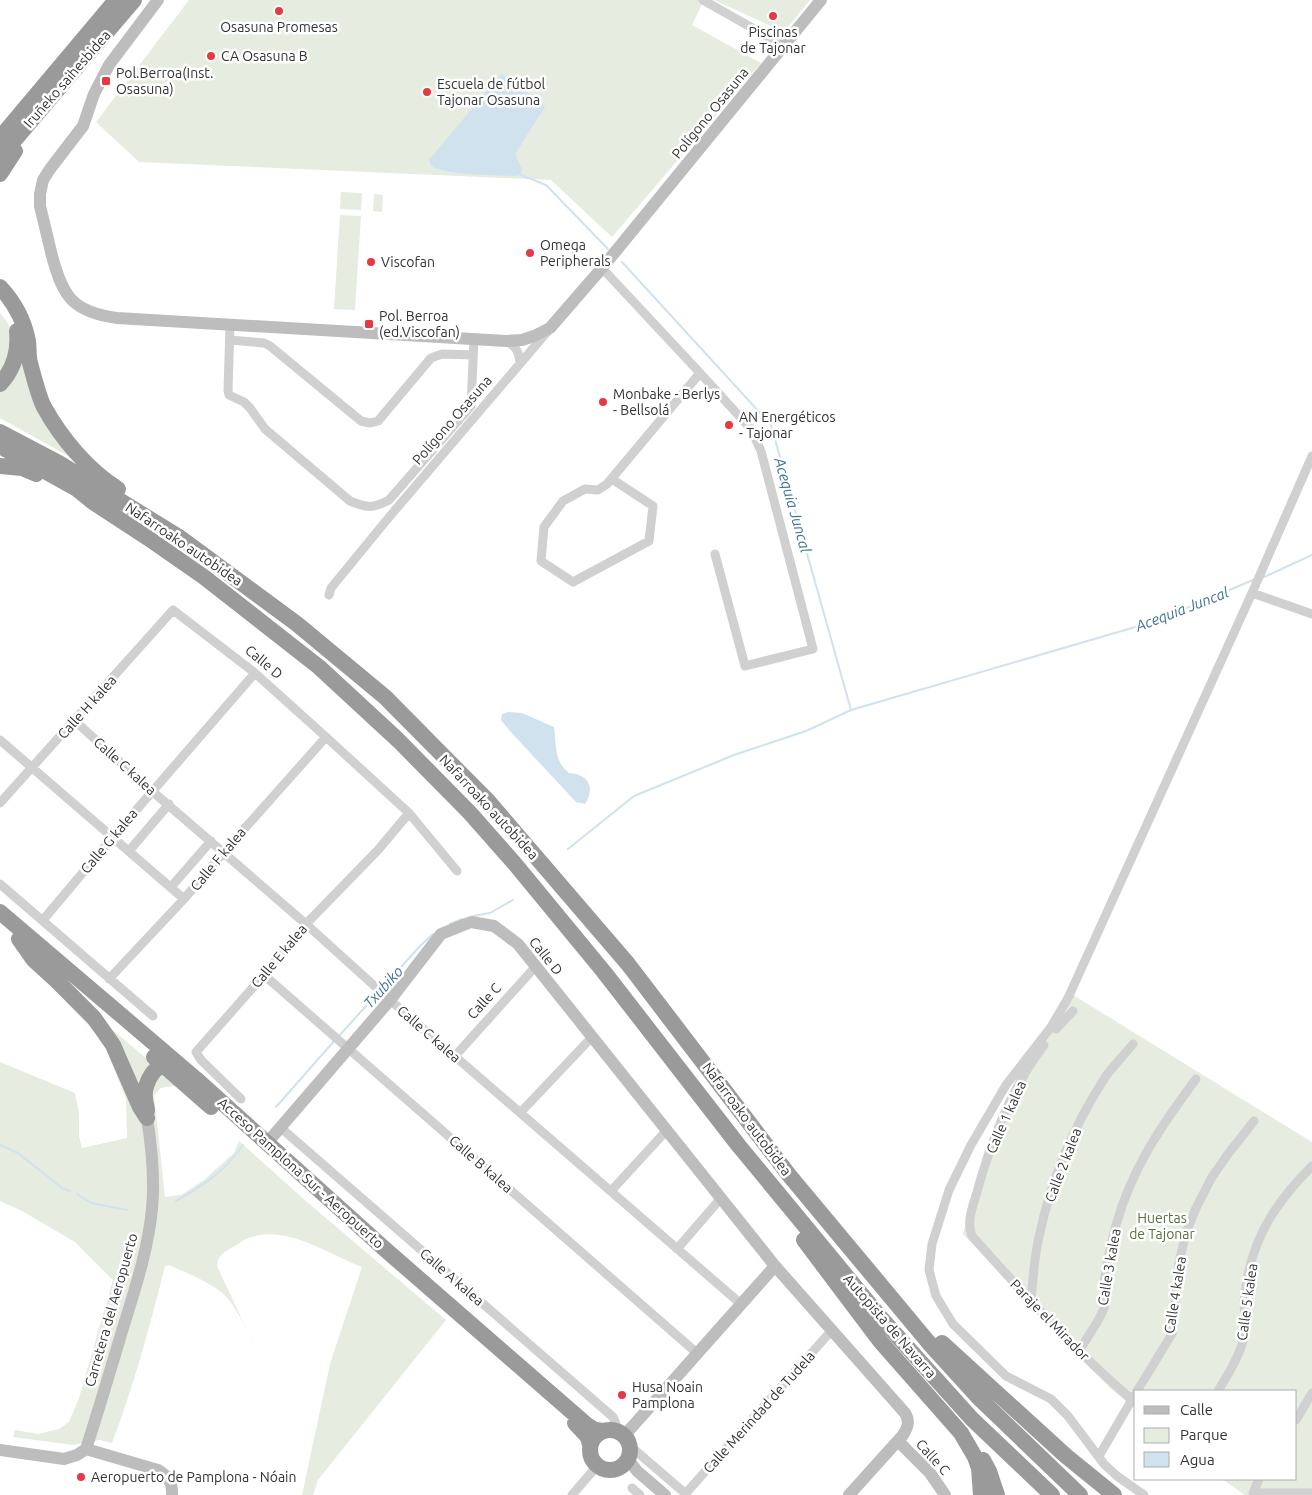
<svg xmlns="http://www.w3.org/2000/svg" width="1312" height="1495" font-family="Ubuntu,sans-serif">
<style>
.green{fill:#e6ecdf}
.water{fill:#cfe2ee}
.lines{fill:none;stroke-linecap:round;stroke-linejoin:round}
.stream{stroke:#cfe2ee;stroke-width:2}
.street{stroke:#d0d0d0;stroke-width:9}
.secondary{stroke:#bdbdbd;stroke-width:12}
.highway{stroke:#9a9a9a;stroke-width:16}
.poi-dot{fill:#e63946;stroke:#fff;stroke-width:2}
.labels{text-anchor:middle;dominant-baseline:central;stroke-width:5;stroke-linejoin:round;paint-order:stroke}
.poi-label{font-size:14px;fill:#333;stroke:#fff;text-anchor:start}
.street-label{font-size:14px;fill:#333;stroke:#fff}
.park-label{font-size:14px;fill:#56703f;stroke:#fff}
.water-label{font-size:15px;font-style:italic;fill:#3f7597;stroke:#fff}
</style>
<rect width="100%" height="100%" fill="#fff"/>
<path class="green" d="M189,0H704L692,25L761,63L612,237L551,180L139,162L96,122Z
M714,0H810L784,32Z
M341,192L362,193L361,210L340,209Z
M374,194L383,195L382,212L373,211Z
M340,215L361,216L355,310L334,309Z
M0,313C21,337 14,349 0,374Z
M22,358L79,462L0,418V388Z
M14,947L178,1085L161,1088L154,1095L165,1197L181,1195L204,1180L234,1153L239,1141L307,1202L446,1320L318,1480L313,1495H302L330,1364L362,1267C328,1254 284,1222 246,1239C241,1241 238,1245 233,1247C224,1252 218,1255 217,1266L259,1356C249,1336 238,1306 221,1292C206,1280 186,1273 169,1265L165,1266C150,1326 134,1385 112,1443L100,1440L73,1445L13,1437L15,1430L38,1434L59,1429L69,1422L79,1398L113,1280L75,1242L22,1211L0,1201V1062L75,1093L79,1113V1136L82,1148L127,1138L126,1099L103,1041Z
M1073,995L1312,1142V1495H1245L1222,1479H1296V1391H1136V1410L1109,1387L963,1234L979,1171L1003,1109Z"/>
<path class="water" d="M501,74L540,101L545,107L515,154L522,169L521,175L515,176C492,175 451,176 431,166L429,160Z
M508,712L522,713L554,727C557,745 553,760 569,773C588,774 596,787 585,804L576,802L509,730L501,720L502,714Z"/>
<g class="lines">
<path class="stream" d="M521,175L546,185L608,249
M622,262L771,425L851,710
M1262,578L1312,555
M568,849L634,796L734,755L806,731L851,710L1156,621L1253,580
M474,916L490,913L513,900
M450,924L462,919
M382,988L420,946L433,934
M338,1037L377,994
M276,1107L335,1040
M0,1145L18,1153L62,1188L70,1191
M77,1194L91,1203L127,1210
M176,1201C205,1184 223,1173 243,1145"/>
<path class="street" d="M703,0L784,46
M602,268L700,373
M230,325L228,391L229,395L244,402L250,408L265,429L350,501C367,508 372,509 389,500L471,406L474,339
M230,340L264,343L270,346L361,421L370,423L378,421L431,358L442,354L473,355
M506,341C517,347 519,352 520,364
M612,479L653,506L649,541L573,582L541,561L544,527L563,501L585,489L598,490L607,484L700,373L751,429L761,451L813,649L745,666L715,554
M1252,593L1312,614
M329,595L331,588L390,516L547,332
M75,721L152,791L306,924L390,1000L741,1304
M0,740L184,899
M0,803L173,610L255,673L326,737L409,813L457,871
M129,851L169,804
M0,884L153,1016
M171,887L211,841
M43,920L112,838L255,673
M264,975L698,1354
M109,979L184,899L223,853L326,737
M1056,1029L1073,1011
M1044,1045C1011,1088 991,1141 977,1192C973,1206 966,1222 972,1236C1024,1294 1076,1353 1136,1403
M455,1056L536,966
M241,1099L201,1060L196,1052L264,975L306,924L378,850L409,813
M520,1113L592,1037
M281,1128L613,1417L616,1424L615,1430
M611,1191L667,1130
M677,1249L721,1198
M1031,1301C1033,1280 1034,1258 1039,1237C1051,1179 1074,1125 1106,1076C1114,1065 1124,1055 1133,1044
M1079,1351C1086,1339 1100,1320 1104,1308C1106,1301 1104,1292 1104,1285C1106,1265 1111,1244 1116,1225C1132,1168 1161,1126 1196,1079
M1137,1391L1172,1334L1179,1262L1186,1233L1196,1208L1212,1177L1228,1154L1254,1121
M1218,1391C1230,1371 1244,1350 1246,1325C1246,1318 1244,1310 1244,1302C1245,1295 1246,1287 1247,1280C1255,1233 1279,1199 1312,1166
M1296,1420L1312,1393
M629,1445L687,1495
M1099,1456L1134,1396
M1259,1479L1253,1493H1312
M632,1488L640,1495
M686,1493L833,1329
M572,1495L597,1466
M1144,1495L1117,1476L1104,1464L1068,1416L1051,1399L1006,1376L953,1324L936,1296L929,1270L932,1244L949,1190L971,1145L1006,1085L1051,1027L1068,998L1252,593L1312,456"/>
<path class="secondary" d="M158,0L109,65L94,94L83,126L50,169L43,180L40,194V206C44,223 48,239 52,256C63,297 73,312 117,318L506,341L522,340L534,336L550,328L602,268L821,0
M267,1143L390,1000L441,934L471,922L494,926L518,944L775,1266L905,1413C910,1421 908,1427 903,1435L849,1495
M624,1436L775,1266
M898,1441L930,1473L945,1495
M86,1449C99,1409 111,1368 123,1328C135,1289 148,1250 152,1209C155,1178 152,1149 147,1118
M0,1450L64,1459L77,1455L86,1449L158,1470C168,1476 173,1483 172,1495
M628,1459L637,1471L665,1495"/>
<path class="highway" d="M0,138L116,0
M0,157L134,0
M0,174L15,151
M0,287C14,302 24,320 28,341C29,348 28,356 30,363C33,374 39,398 44,407C61,438 88,470 118,489
M0,384C14,369 19,351 17,331
M0,432L59,463L179,537L297,624L385,697L488,801L628,964L789,1175L929,1343L980,1399L1080,1495
M0,446L77,489L93,502L148,538L204,577L319,667L398,740L470,813L515,864L604,972L739,1146L881,1318L972,1419L1052,1495
M0,466L22,468L36,474
M0,912L196,1079L387,1251L587,1425L595,1430L603,1431
M19,939L33,959L57,981L94,1018L113,1045L140,1107L147,1118
M154,1057L211,1107
M147,1111C147,1106 145,1103 145,1098C143,1084 156,1059 173,1066
M804,1240L880,1341L961,1433L975,1457L979,1468L981,1495
M942,1343L1066,1456L1114,1495
M575,1423L588,1437L590,1445
M590 1450a20 20 0 1 1 40 0a20 20 0 1 1-40 0Z
M983,1460L989,1471L997,1495"/>
</g>
<g class="poi-dot">
<circle cx="279" cy="11" r="5"/>
<circle cx="773" cy="16" r="5"/>
<circle cx="211" cy="56" r="5"/>
<rect x="101" y="76" width="10" height="10" rx="2.5"/>
<circle cx="427" cy="92" r="5"/>
<circle cx="530" cy="253" r="5"/>
<circle cx="371" cy="262" r="5"/>
<rect x="364" y="319" width="10" height="10" rx="2.5"/>
<circle cx="603" cy="402" r="5"/>
<circle cx="729" cy="425" r="5"/>
<circle cx="622" cy="1395" r="5"/>
<circle cx="81" cy="1477" r="5"/>
</g>
<g class="labels">
<g class="poi-label">
<text x="279" y="27" text-anchor="middle">Osasuna Promesas</text>
<text x="773" y="32" text-anchor="middle">Piscinas<tspan x="773" dy="16">de Tajonar</tspan></text>
<text x="221" y="56">CA Osasuna B</text>
<text x="116" y="73">Pol.Berroa(Inst.<tspan x="116" dy="16">Osasuna)</tspan></text>
<text x="437" y="84">Escuela de fútbol<tspan x="437" dy="16">Tajonar Osasuna</tspan></text>
<text x="540" y="245">Omega<tspan x="540" dy="16">Peripherals</tspan></text>
<text x="381" y="262">Viscofan</text>
<text x="379" y="316">Pol. Berroa<tspan x="379" dy="16">(ed.Viscofan)</tspan></text>
<text x="613" y="394">Monbake - Berlys<tspan x="613" dy="16">- Bellsolá</tspan></text>
<text x="739" y="417">AN Energéticos<tspan x="739" dy="16">- Tajonar</tspan></text>
<text x="632" y="1387">Husa Noain<tspan x="632" dy="16">Pamplona</tspan></text>
<text x="91" y="1477">Aeropuerto de Pamplona - Nóain</text>
</g>
<g class="street-label">
<text transform="translate(67 79) rotate(-49)">Iruñeko saihesbidea</text>
<text transform="translate(710 113) rotate(-51)">Polígono Osasuna</text>
<text transform="translate(452 420) rotate(-49)">Polígono Osasuna</text>
<text transform="translate(184 544) rotate(34)">Nafarroako autobidea</text>
<text transform="translate(264 662) rotate(40)">Calle D</text>
<text transform="translate(87 707) rotate(-48)">Calle H kalea</text>
<text transform="translate(125 766) rotate(42)">Calle C kalea</text>
<text transform="translate(489 807) rotate(47)">Nafarroako autobidea</text>
<text transform="translate(109 841) rotate(-50)">Calle G kalea</text>
<text transform="translate(218 859) rotate(-50)">Calle F kalea</text>
<text transform="translate(279 956) rotate(-50)">Calle E kalea</text>
<text transform="translate(546 956) rotate(51)">Calle D</text>
<text transform="translate(484 1001) rotate(-48)">Calle C</text>
<text transform="translate(429 1034) rotate(41)">Calle C kalea</text>
<text transform="translate(1006 1117) rotate(-66)">Calle 1 kalea</text>
<text transform="translate(747 1119) rotate(53)">Nafarroako autobidea</text>
<text transform="translate(481 1164) rotate(41)">Calle B kalea</text>
<text transform="translate(1063 1165) rotate(-69)">Calle 2 kalea</text>
<text transform="translate(301 1173) rotate(42)">Acceso Pamplona Sur - Aeropuerto</text>
<text transform="translate(1109 1267) rotate(-80)">Calle 3 kalea</text>
<text transform="translate(452 1277) rotate(41)">Calle A kalea</text>
<text transform="translate(1175 1295) rotate(-81)">Calle 4 kalea</text>
<text transform="translate(1247 1302) rotate(-82)">Calle 5 kalea</text>
<text transform="translate(111 1310) rotate(-74)">Carretera del Aeropuerto</text>
<text transform="translate(1050 1320) rotate(46)">Paraje el Mirador</text>
<text transform="translate(890 1326) rotate(49)">Autopista de Navarra</text>
<text transform="translate(759 1412) rotate(-48)">Calle Merindad de Tudela</text>
<text transform="translate(933 1457) rotate(48)">Calle C</text>
</g>
<g class="park-label">
<text x="1162" y="1218">Huertas<tspan x="1162" dy="16">de Tajonar</tspan></text>
</g>
<g class="water-label">
<text transform="translate(793 505) rotate(74)">Acequia Juncal</text>
<text transform="translate(1182 609) rotate(-21)">Acequia Juncal</text>
<text transform="translate(383 987) rotate(-48)">Txubiko</text>
</g>
</g>
<rect x="1134" y="1390" width="162" height="90" fill="#ffffff" stroke="#adadad"/>
<rect x="1144" y="1406" width="25" height="8" fill="#bdbdbd" stroke="#adadad"/>
<text x="1180" y="1415" font-size="15" fill="#333333">Calle</text>
<rect x="1144" y="1428" width="25" height="15" fill="#e6ecdf" stroke="#adadad"/>
<text x="1180" y="1440" font-size="15" fill="#333333">Parque</text>
<rect x="1144" y="1452" width="25" height="15" fill="#cfe2ee" stroke="#adadad"/>
<text x="1180" y="1465" font-size="15" fill="#333333">Agua</text>
</svg>
